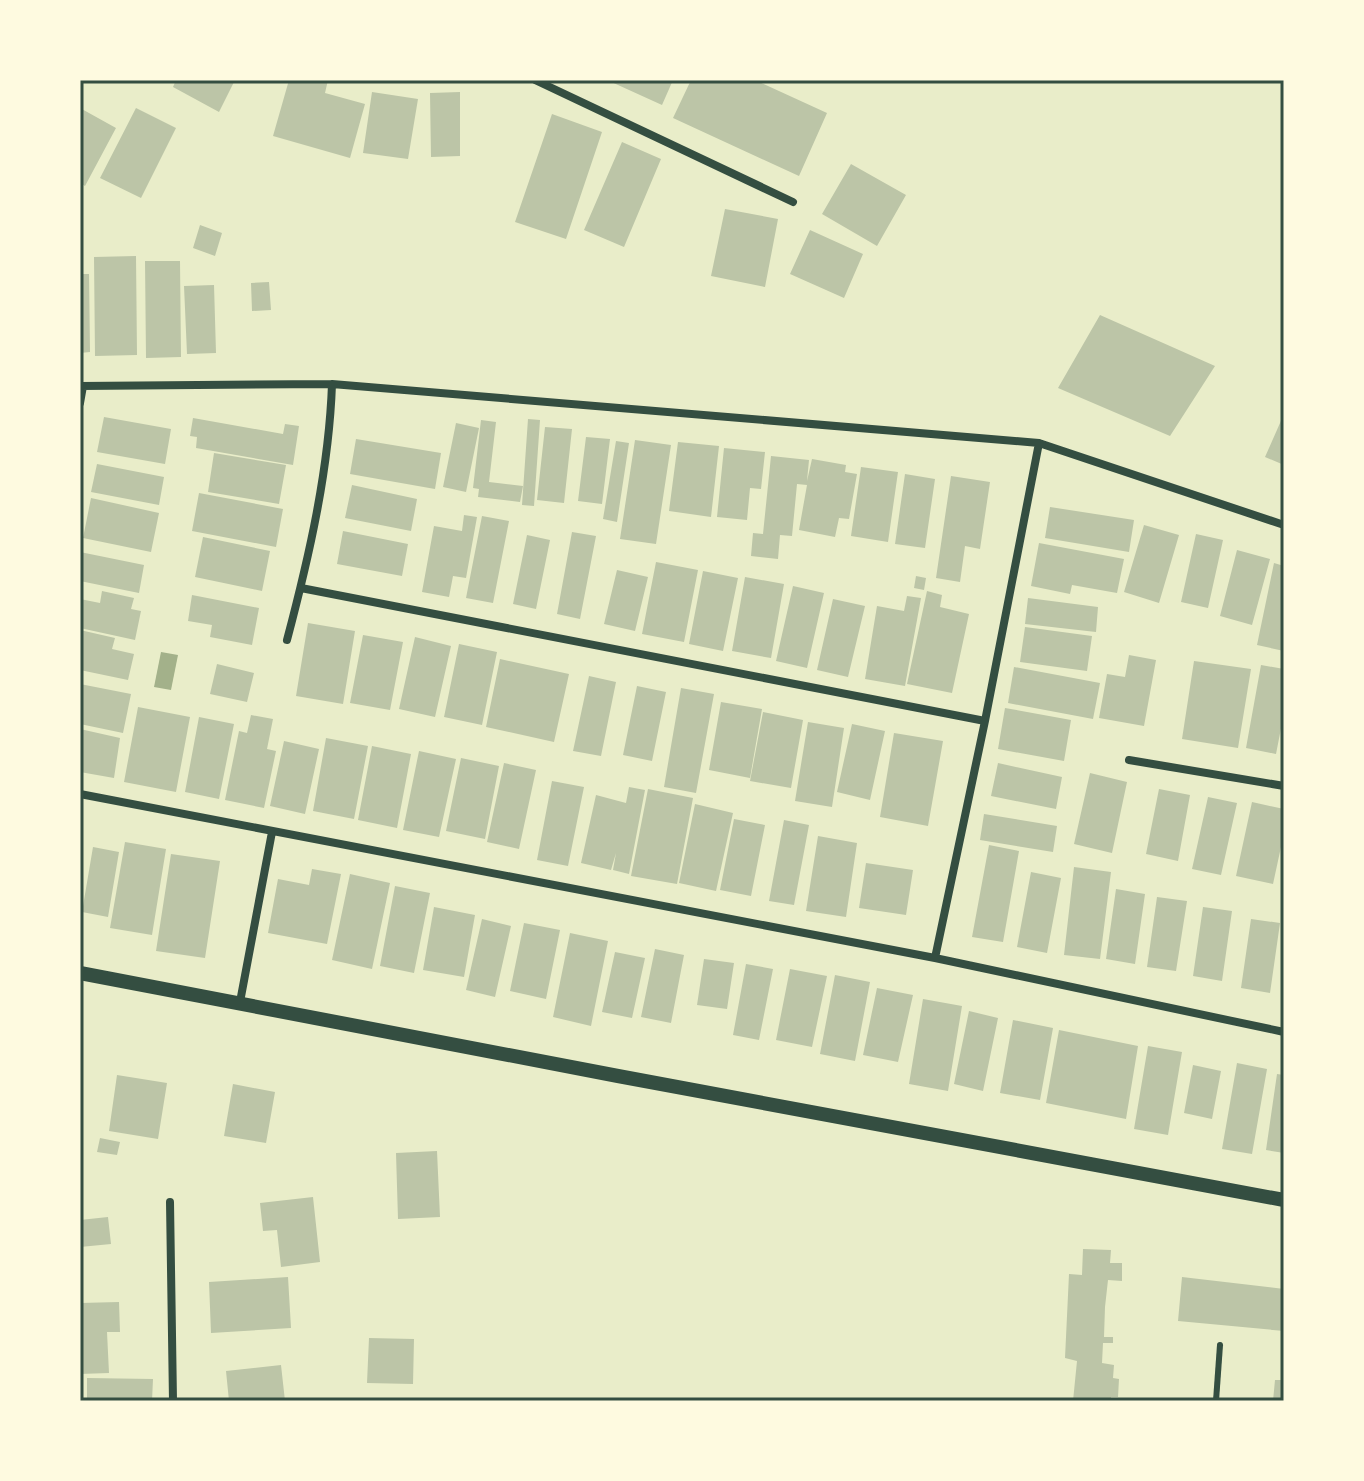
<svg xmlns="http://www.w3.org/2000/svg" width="1364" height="1481" font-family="'Sofia Sans Condensed',sans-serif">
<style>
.water{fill:#a3b18a}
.building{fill:#bcc5a7}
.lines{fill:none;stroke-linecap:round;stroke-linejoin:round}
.service{stroke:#344e41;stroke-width:6}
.minor{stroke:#344e41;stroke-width:8}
.tertiary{stroke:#344e41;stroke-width:14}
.neatline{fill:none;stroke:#344e41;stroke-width:3}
</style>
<rect width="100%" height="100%" fill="#e9edc9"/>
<path class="water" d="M161,652L178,655L171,690L154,687Z"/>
<path class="building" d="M176,80H235L219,112L173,87Z
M289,80H328L325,93L365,104L350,158L273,136Z
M607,80H673L662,105Z
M691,80H755L827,113L799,176L673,118Z
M372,92L418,99L408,159L363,153Z
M460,92V156L431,157L430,93Z
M80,108L116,128L85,186L80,183Z
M136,108L176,128L141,198L100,178Z
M552,114L602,132L566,239L515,222Z
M622,142L661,159L624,247L584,230Z
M851,164L906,195L877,246L822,214Z
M725,209L778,219L765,287L711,276Z
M200,225L222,233L215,256L193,248Z
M810,230L863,254L844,298L790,274Z
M136,256L137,355L95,356L94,257Z
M145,261H180L181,357L146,358Z
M80,274H89L90,352L80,353Z
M269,282L271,310L252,311L251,283Z
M214,285L216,353L187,354L184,286Z
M1100,315L1215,366L1170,436L1058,388Z
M1284,414V465L1265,457Z
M104,417L171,429L165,464L97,452Z
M193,418L283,434L285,424L299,426L293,465L196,448L197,437L190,436Z
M528,419L540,420L534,506L522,505Z
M481,420L496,422L489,482L523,486L520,502L478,497L479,489L473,488Z
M456,423L479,428L466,492L443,487Z
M545,427L572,429L564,503L537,500Z
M586,437L610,439L602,504L578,501Z
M356,439L441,453L435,489L350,474Z
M635,440L671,445L656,544L620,539Z
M616,441L629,443L617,522L603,519Z
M678,442L719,446L711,517L669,511Z
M724,448L765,452L761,489L750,488L747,520L717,517Z
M214,453L286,465L279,504L208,492Z
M771,456L809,460L807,481L812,459L846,465L845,472L857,474L849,519L839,518L835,537L799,530L807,485L797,484L792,536L780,535L778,559L751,556L753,533L763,534Z
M97,464L164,477L159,505L91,492Z
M861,467L898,472L888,542L851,536Z
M905,474L935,479L925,548L895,544Z
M951,476L990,482L980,549L965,546L960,582L936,578Z
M352,485L417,499L411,531L345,518Z
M199,493L283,509L276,547L192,531Z
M91,498L159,513L151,552L83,538Z
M1050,507L1134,520L1129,552L1045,538Z
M464,515L477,517L466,578L453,576L449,597L422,592L434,526L462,531Z
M482,516L509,521L493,603L466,598Z
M1144,525L1179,535L1159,603L1124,592Z
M343,531L408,544L402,576L337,564Z
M572,532L596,536L580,619L557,614Z
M1196,534L1223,540L1208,608L1181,602Z
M527,535L550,540L536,609L513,604Z
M203,537L270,551L262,591L195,577Z
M1039,543L1124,559L1117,593L1072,585L1070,594L1031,586Z
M1237,550L1270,559L1252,625L1220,616Z
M80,552L144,565L139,593L80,581Z
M656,562L698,570L684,642L642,634Z
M1274,563L1284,566V651L1257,645Z
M617,570L648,577L635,631L604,624Z
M703,571L738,578L723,651L689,644Z
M916,576L926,578L924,590L914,588Z
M745,577L784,584L771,658L732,651Z
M793,586L824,593L807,668L776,661Z
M102,591L134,598L131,609L141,611L135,640L80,628V599L100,603Z
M927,591L942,595L940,607L969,614L952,693L907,684Z
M192,595L259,608L252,645L210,637L212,625L188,621Z
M907,596L921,598L905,686L865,679L877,606L904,611Z
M1028,598L1098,607L1096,632L1025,624Z
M833,599L865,606L848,677L817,670Z
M308,623L355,631L343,704L296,696Z
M1025,627L1092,636L1087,671L1020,662Z
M80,630L115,638L112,649L134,654L128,680L80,670Z
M363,635L403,642L390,710L350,703Z
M415,637L451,646L435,717L399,709Z
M459,644L497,652L482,725L444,717Z
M1129,655L1156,660L1144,726L1099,718L1107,674L1125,677Z
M500,659L569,674L554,742L486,727Z
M1194,661L1251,669L1238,748L1182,739Z
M217,664L254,673L247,702L210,694Z
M1261,665L1284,669V713L1276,754L1246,748Z
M1014,667L1100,683L1093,719L1008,703Z
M589,676L616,682L601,756L573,751Z
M80,684L131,694L123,733L80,724Z
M637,686L666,692L652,761L623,755Z
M681,688L714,694L696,793L664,787Z
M721,702L762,709L750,778L709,770Z
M138,707L190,717L176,792L124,782Z
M1005,708L1071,720L1064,761L998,749Z
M763,712L803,720L791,788L750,781Z
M251,715L273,719L267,749L276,751L264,808L225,800L239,731L247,733Z
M199,717L234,724L219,799L185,792Z
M808,722L844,728L832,807L795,801Z
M852,724L885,731L870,800L837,792Z
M80,729L120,738L114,778L80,772Z
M894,733L943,741L928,826L880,817Z
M326,738L368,746L354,819L313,811Z
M284,741L319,749L305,814L270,806Z
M372,746L411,754L397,828L358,820Z
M419,751L456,759L439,837L403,830Z
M461,758L499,766L485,839L446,831Z
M504,763L536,770L519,849L487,842Z
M998,763L1062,777L1056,809L991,796Z
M1090,773L1127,782L1112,853L1074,844Z
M552,781L584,787L568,866L537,860Z
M629,787L645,790L629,874L613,870L616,853L611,870L581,863L596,795L626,803Z
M648,789L693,798L677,884L631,876Z
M1159,789L1190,795L1178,861L1146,854Z
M1208,797L1237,803L1221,875L1192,869Z
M1252,802L1284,809V833L1273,884L1236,876Z
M695,804L733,813L716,891L679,883Z
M984,814L1057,826L1053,852L980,840Z
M734,819L765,825L751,896L720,890Z
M784,820L809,825L794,905L769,901Z
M818,836L857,843L846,917L806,911Z
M125,842L166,849L152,935L110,928Z
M989,845L1019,851L1003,942L972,937Z
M93,847L119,852L108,917L82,912Z
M171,854L220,861L205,958L156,951Z
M866,863L913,870L906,915L859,908Z
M1074,867L1111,872L1100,959L1064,955Z
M312,869L341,874L327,944L268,933L278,879L309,885Z
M1031,872L1061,878L1047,953L1017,947Z
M350,874L390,883L372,969L332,960Z
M395,886L430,893L414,973L380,966Z
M1116,889L1145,894L1135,964L1106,959Z
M1157,897L1187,901L1176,971L1147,967Z
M434,907L475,915L464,977L423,970Z
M1203,907L1232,911L1222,981L1193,976Z
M482,919L511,926L495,997L466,990Z
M1251,919L1280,923L1270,993L1241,988Z
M524,923L560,930L546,999L510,991Z
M570,933L608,941L591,1026L553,1017Z
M655,949L684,955L671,1023L641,1017Z
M615,952L645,958L632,1018L602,1012Z
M704,959L734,963L727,1009L697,1005Z
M746,964L773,969L759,1040L733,1035Z
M790,969L827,976L812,1047L776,1040Z
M835,975L870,982L855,1061L820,1054Z
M877,988L913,995L898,1062L863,1055Z
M923,999L962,1006L948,1091L909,1084Z
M969,1011L998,1018L983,1091L954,1084Z
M1013,1020L1053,1028L1040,1100L1000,1093Z
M1059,1030L1138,1046L1126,1119L1046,1103Z
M1148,1046L1182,1052L1168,1135L1134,1129Z
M1237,1063L1267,1069L1252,1154L1222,1149Z
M1193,1065L1221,1071L1212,1119L1184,1113Z
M1277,1074L1284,1075V1153L1266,1150Z
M117,1075L167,1083L158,1139L109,1131Z
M233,1084L275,1092L266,1143L224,1136Z
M100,1138L120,1142L117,1155L97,1152Z
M437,1151L440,1217L398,1219L396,1153Z
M313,1197L320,1262L281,1267L277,1230L263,1231L260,1203Z
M108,1217L111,1244L80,1247V1220Z
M1083,1249L1111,1250L1110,1263H1122V1281L1108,1280L1105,1307L1104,1337H1113V1343H1103L1102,1363L1114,1365L1113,1378L1119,1379L1118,1397H1111V1401H1073L1077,1361L1065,1358L1069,1274L1082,1275Z
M288,1277L291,1328L211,1333L209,1282Z
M1182,1277L1284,1289V1331L1178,1321Z
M119,1302L120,1332H107L109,1373L80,1374V1303Z
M369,1338L414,1339L413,1384L367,1383Z
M281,1365L285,1401H229L226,1371Z
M87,1378L153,1379L152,1401H87Z
M1275,1380H1284V1401H1273Z"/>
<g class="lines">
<path class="service" d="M1216,1401L1220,1345"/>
<path class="minor" d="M535,80L793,202
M80,386L332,384L1039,443L1284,525
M80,403L83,386
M301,588L985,721
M287,640C309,557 329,470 332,384
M1129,760L1284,786
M80,794L935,958L1284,1032
M935,958L985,721L1039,443
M240,1002L272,832
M170,1202L173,1401"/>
<path class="tertiary" d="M80,973L618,1076L1284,1200"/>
</g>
<rect width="1364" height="1481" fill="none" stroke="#fefae0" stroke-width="164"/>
<rect x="82" y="82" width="1200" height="1317" class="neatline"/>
</svg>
